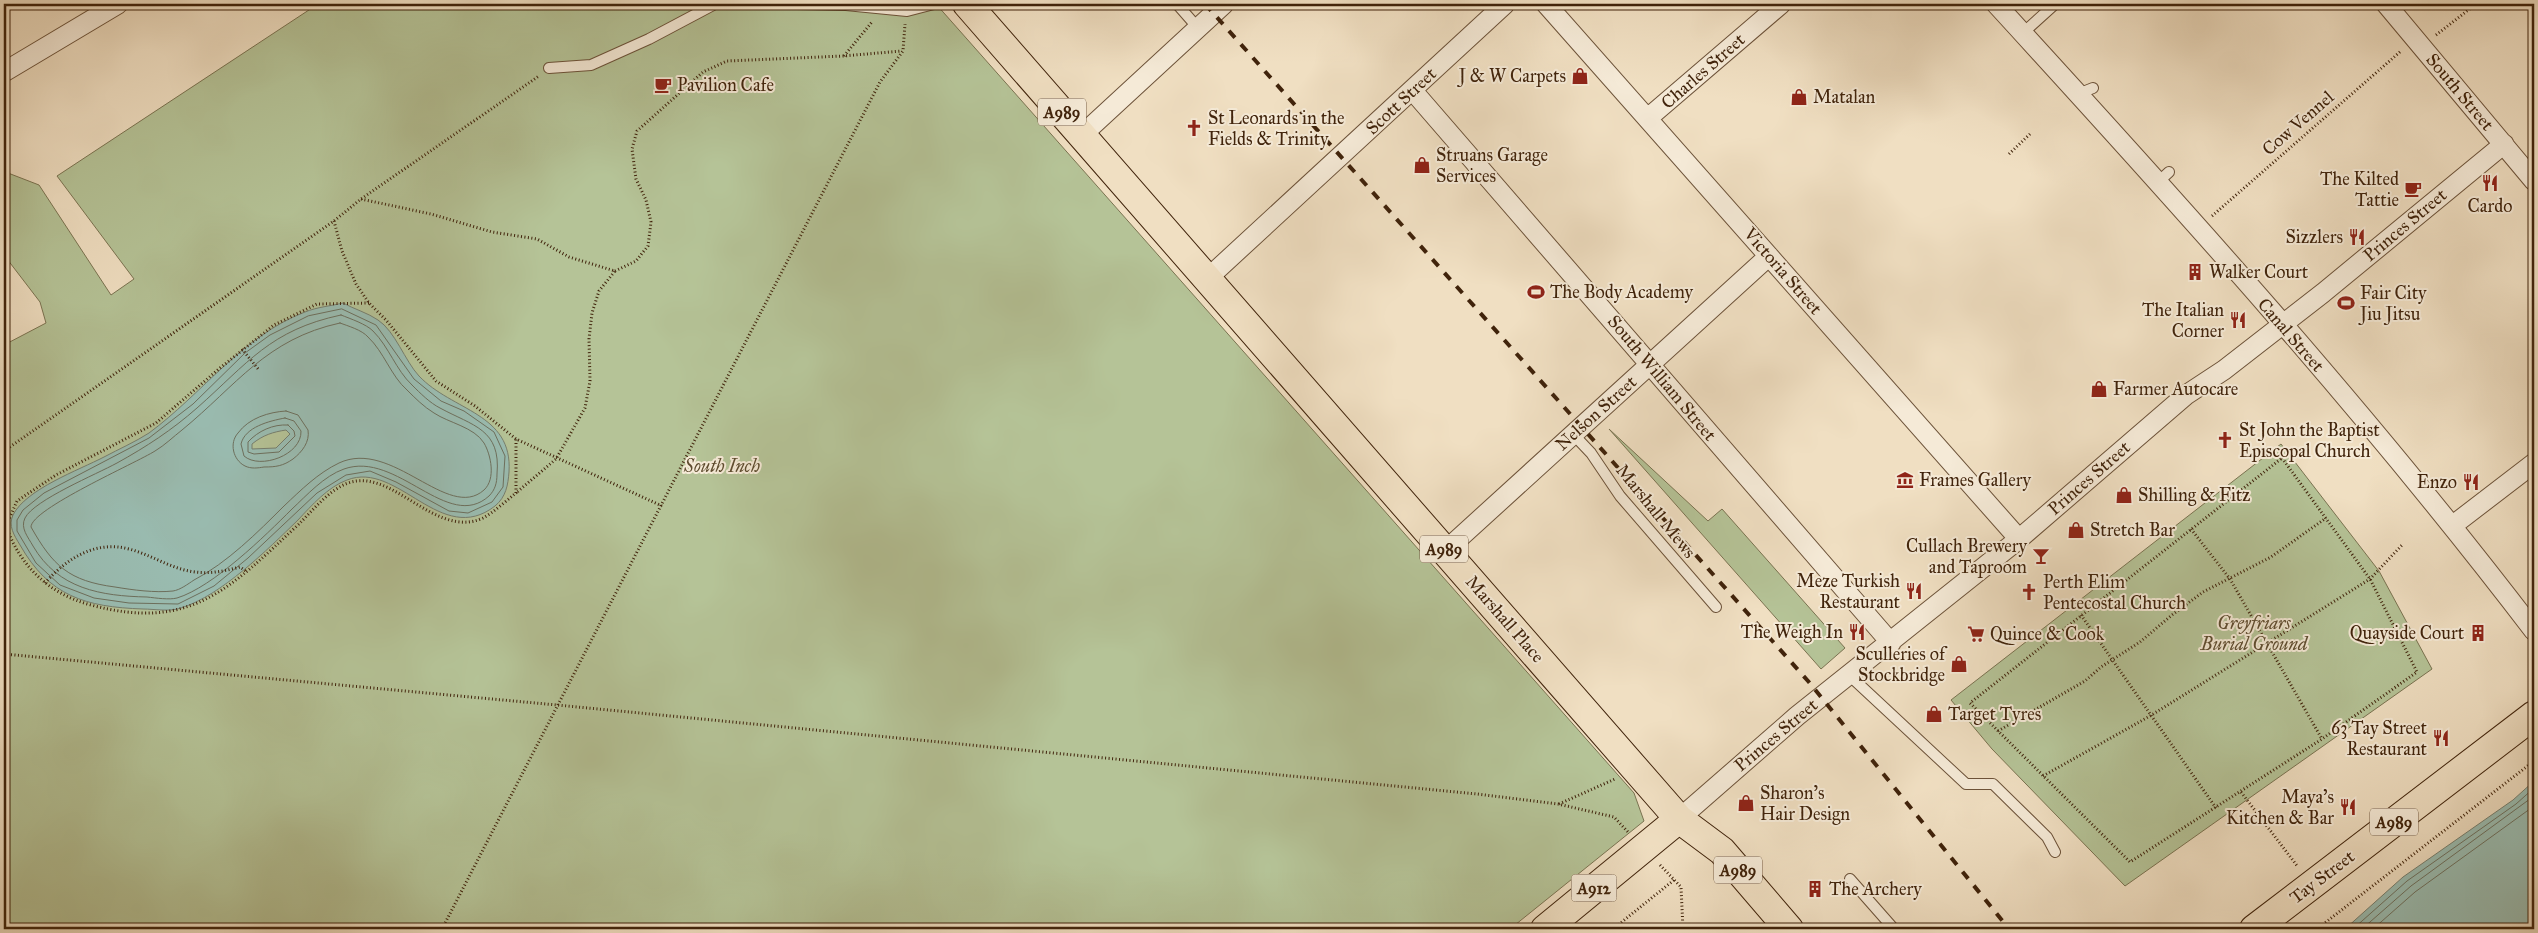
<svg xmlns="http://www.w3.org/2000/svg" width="2538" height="933" font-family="'IM FELL Great Primer',serif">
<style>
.green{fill:#b5c397;stroke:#7a7351}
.water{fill:#9abdb2;stroke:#767f6f;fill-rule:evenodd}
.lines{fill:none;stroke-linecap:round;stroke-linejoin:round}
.shore{stroke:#6d705e;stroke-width:1}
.service-casing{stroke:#6c5239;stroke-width:12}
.minor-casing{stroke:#6c5239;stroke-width:21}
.primary-casing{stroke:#40230b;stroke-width:30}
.path{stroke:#40230b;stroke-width:3;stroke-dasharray:1 2.5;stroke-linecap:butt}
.service{stroke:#f5ead7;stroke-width:10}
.minor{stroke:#f5ead7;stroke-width:19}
.primary{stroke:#f0dfc2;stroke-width:28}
.rail{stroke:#40230b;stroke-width:4;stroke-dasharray:9 9;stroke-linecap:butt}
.labels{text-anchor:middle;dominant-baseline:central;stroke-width:4;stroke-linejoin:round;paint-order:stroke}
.shield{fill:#f5ead7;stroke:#765f48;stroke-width:1}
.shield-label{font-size:16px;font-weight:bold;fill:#40230b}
.street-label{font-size:18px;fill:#40230b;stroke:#f5ead7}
.poi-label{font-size:18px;fill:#40230b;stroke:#f5ead7;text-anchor:start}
.park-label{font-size:18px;font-style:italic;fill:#5d4b2e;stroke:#f5ead7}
</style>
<rect width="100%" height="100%" fill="#f0dfc2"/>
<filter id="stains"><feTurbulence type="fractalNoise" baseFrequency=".004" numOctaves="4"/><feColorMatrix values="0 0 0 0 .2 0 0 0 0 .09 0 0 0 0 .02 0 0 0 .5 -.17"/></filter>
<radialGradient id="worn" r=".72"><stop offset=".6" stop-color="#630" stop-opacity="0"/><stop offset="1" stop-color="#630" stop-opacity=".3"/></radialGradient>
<path class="green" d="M318,4H936L1634,793L1644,821L1510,929H4V345L46,323L40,302L4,255V174L8,173L39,185L111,295L134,279L57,176Z
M1609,429L1708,521L1722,509L1845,648L1821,669Z
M2281,444L2379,571L2432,669L2125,886L1992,749L1951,700Z"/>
<path class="water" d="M343,303C354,309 368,313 378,320C395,331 405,361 419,376C452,411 513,413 509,472C508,485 506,497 495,506C441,548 398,460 347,480C328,487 312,505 298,520C267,550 222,595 181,608C170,612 154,609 143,609C85,607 49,596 20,545C14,535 8,526 13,515C26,489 79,470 104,457C119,449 135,442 149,433C202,394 242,336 305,312C317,307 331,306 343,303ZM286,430L290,434L276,448L252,449V444C263,435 273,432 286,430Z
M2534,781V929H2345L2403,877L2513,800Z"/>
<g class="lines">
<path class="shore" d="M342,309L376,325L414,379L441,401L464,411L494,432L505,456L503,487L492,502L468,513L449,511L396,482L370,471L346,475L317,493L248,558L214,586L178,604L129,603L94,598L60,585L36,563L17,531V520L23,510L44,493L149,438L193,404L245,353L270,335L308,316Z
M341,315C351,319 366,324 373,331C389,347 396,370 412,385C420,393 430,403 440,408C473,426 501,429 497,474C497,483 495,490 489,496C448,533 397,450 344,469C324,476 307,495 292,509C265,536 213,587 177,598C169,600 156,598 147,597C101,596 58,589 33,546C28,537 20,528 25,518C34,500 97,474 117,463C146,447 172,430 197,408C248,363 270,330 341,315Z
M340,323C348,326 362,330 368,337C384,352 391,376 407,390C415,398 424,407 434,413C449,423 474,427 484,443C491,455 496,479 484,490C448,522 392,438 339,463C318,473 301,490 284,506C258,532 227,563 194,580C188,584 180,590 173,591C155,593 133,590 115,587C69,581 53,566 31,527C31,509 136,463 155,451C165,445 173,437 182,430C237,385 266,339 340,323Z
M286,411L298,415L308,430C310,442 302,452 293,459C283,466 276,467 264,467C258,468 251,469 245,466C233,460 229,443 238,433C249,418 269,412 286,411Z
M285,418L294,421L301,431C302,455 260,470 244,456L241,444C245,427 269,421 285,418Z
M288,425L294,431L295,436L279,452L254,454L248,452V442C258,431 273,424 288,425Z
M2353,929L2407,881L2516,804L2534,788
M2362,929L2411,886L2534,796
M2373,929L2415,892L2534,806"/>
<g class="service-casing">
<path id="service" d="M797,4L846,5L907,11L934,4
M1177,4L1198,28
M2023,33L2055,4
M549,68L591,65L649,39L715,4
M2078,94L2093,88
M2157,183L2169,172
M1573,434L1591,453L1620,496L1716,607
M1849,675L1966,784H1993L2047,837L2055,852
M1850,879L1894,929"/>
</g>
<g class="minor-casing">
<path id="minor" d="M1546,4L2019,539
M1996,4C2182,207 2367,412 2534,631
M2386,4L2534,181
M4,72L118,4
M1413,91L1891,643
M1648,118L1781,4
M1082,135L1224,4
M1208,278L1505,4
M2452,526L2534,463
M1445,551L1769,256
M1679,819L1797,716L2019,539L2186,395L2224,370L2323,293L2504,144"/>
</g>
<g class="primary-casing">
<path id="primary" d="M967,4L1679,819L1722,851L1789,929
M1545,929L1679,819
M2254,929L2534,715"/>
</g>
<path class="path" d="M2436,35L2476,4
M844,56L872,22
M2009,154L2030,134
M361,199L431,214L492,232L537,239L569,257L615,271L599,291L592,313L589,339L590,381L585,408L556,459L516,493
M2212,216L2401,51
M334,221L342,251L356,284L369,303L386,320L436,381L475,406L516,439L662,506
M615,271L636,261L648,246L651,222L646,200L636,179L632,149L637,131L703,72L727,61L843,56L902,51
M369,303L317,304L274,325L220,368L156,423L56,475L17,501L6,526C20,566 49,594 91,605C191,632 230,588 299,524C313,510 329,490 348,483C393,467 435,540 483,518C494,512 506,501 516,493V439
M242,349L259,370
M4,451L334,221L361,199L539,76
M2282,458L2370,579L2417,672L2322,739L2130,862L1970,703Z
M2191,529L2230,579L2322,739
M45,583C66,559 95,540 129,549C152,555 171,569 195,572C210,574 225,571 240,567L247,572
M2081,615L2216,808
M4,654L557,705L1477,794L1558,804L1614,817L1628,832
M1998,731L2085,681L2101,667L2140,642L2172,615L2203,592L2271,557L2326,518
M2043,776L2150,716L2370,579L2402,545
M2241,792L2298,867
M1559,804L1615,779
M1660,865L1681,887L1683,929
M442,929L880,82L903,51L905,24
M1613,929L1674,880
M2317,929L2534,761"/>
<use href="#service" class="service"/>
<use href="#minor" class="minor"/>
<use href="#primary" class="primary"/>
<path class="rail" d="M1205,4L1808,681L2009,929"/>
</g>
<defs>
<g id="shop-bare" transform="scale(1.35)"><path d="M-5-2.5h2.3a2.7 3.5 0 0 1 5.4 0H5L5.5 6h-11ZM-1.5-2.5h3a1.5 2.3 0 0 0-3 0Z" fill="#8f2418" stroke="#f5ead7" stroke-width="2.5" paint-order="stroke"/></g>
<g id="cafe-bare" transform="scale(1.35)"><path d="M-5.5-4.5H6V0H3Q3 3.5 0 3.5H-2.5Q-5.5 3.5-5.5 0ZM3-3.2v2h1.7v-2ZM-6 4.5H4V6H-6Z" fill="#8f2418" stroke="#f5ead7" stroke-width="2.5" paint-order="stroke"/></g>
<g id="church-bare" transform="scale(1.35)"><path d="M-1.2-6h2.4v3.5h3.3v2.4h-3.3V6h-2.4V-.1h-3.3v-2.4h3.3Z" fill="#8f2418" stroke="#f5ead7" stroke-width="2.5" paint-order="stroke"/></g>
<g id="restaurant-bare" transform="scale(1.35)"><path d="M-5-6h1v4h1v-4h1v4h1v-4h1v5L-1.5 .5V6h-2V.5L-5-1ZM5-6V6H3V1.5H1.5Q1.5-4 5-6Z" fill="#8f2418" stroke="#f5ead7" stroke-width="2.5" paint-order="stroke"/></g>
<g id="building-bare" transform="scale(1.35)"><path d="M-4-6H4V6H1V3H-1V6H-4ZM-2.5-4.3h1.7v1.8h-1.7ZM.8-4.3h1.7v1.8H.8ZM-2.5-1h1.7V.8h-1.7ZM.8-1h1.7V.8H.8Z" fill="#8f2418" stroke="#f5ead7" stroke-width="2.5" paint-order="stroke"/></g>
<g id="stadium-bare" transform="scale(1.35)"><path d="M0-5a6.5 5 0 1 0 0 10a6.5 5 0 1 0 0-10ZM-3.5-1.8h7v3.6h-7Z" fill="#8f2418" stroke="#f5ead7" stroke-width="2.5" paint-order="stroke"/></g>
<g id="museum-bare" transform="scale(1.35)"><path d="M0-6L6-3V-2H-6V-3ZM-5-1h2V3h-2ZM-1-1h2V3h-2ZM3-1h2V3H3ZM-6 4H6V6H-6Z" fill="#8f2418" stroke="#f5ead7" stroke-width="2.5" paint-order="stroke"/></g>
<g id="bar-bare" transform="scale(1.35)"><path d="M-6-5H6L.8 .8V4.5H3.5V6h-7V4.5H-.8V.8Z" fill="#8f2418" stroke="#f5ead7" stroke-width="2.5" paint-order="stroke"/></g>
<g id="supermarket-bare" transform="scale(1.35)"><path d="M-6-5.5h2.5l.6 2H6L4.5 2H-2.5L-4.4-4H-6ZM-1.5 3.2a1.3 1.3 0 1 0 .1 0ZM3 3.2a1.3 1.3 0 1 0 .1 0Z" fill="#8f2418" stroke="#f5ead7" stroke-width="2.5" paint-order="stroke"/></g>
</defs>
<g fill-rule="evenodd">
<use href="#shop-bare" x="1580" y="76"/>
<use href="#cafe-bare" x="663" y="85"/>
<use href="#shop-bare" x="1799" y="97"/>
<use href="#church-bare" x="1194" y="128"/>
<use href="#shop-bare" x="1422" y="165"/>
<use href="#restaurant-bare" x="2490" y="183"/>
<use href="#cafe-bare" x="2413" y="189"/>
<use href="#restaurant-bare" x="2357" y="237"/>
<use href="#building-bare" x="2195" y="272"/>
<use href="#stadium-bare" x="1536" y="292"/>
<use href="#stadium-bare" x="2346" y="303"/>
<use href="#restaurant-bare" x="2238" y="320"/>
<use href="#shop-bare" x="2099" y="389"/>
<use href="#church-bare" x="2225" y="440"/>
<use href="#museum-bare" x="1905" y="480"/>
<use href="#restaurant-bare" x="2471" y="482"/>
<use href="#shop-bare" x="2124" y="495"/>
<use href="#shop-bare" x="2076" y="530"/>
<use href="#bar-bare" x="2041" y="556"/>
<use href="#restaurant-bare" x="1914" y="591"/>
<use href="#church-bare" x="2029" y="592"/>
<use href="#restaurant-bare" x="1857" y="632"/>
<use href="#building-bare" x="2478" y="633"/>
<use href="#supermarket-bare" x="1976" y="634"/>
<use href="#shop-bare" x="1959" y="664"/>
<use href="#shop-bare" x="1934" y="714"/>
<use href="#restaurant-bare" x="2441" y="738"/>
<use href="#shop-bare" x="1746" y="803"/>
<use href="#restaurant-bare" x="2348" y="807"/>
<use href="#building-bare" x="1815" y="889"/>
</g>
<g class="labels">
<g class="shield">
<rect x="1038" y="98.5" width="48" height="27" rx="4"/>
<rect x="1420" y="535.5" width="48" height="27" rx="4"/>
<rect x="2370" y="808.5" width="48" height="27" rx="4"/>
<rect x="1714" y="856.5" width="48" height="27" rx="4"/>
<rect x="1571.5" y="874.5" width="45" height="27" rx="4"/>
</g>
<g class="shield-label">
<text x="1062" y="112">A989</text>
<text x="1444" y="549">A989</text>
<text x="2394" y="822">A989</text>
<text x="1738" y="870">A989</text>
<text x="1594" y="888">A912</text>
</g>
<g class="street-label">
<text transform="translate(1703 71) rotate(-41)">Charles Street</text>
<text transform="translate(2460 92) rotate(50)">South Street</text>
<text transform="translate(1401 101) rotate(-43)">Scott Street</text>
<text transform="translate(2298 123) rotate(-41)">Cow Vennel</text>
<text transform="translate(2405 225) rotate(-40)">Princes Street</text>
<text transform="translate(1783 271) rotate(49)">Victoria Street</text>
<text transform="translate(2291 335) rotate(49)">Canal Street</text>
<text transform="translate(1662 378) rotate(50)">South William Street</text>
<text transform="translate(1596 413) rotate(-42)">Nelson Street</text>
<text transform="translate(2089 478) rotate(-41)">Princes Street</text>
<text transform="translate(1656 511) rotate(51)">Marshall Mews</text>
<text transform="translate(1505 619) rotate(49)">Marshall Place</text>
<text transform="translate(1776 735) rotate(-40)">Princes Street</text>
<text transform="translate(2322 877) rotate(-37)">Tay Street</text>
</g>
<g class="poi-label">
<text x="1566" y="76" text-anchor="end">J &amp; W Carpets</text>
<text x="677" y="85">Pavilion Cafe</text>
<text x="1813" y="97">Matalan</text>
<text x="1208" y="118">St Leonards in the<tspan x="1208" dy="21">Fields &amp; Trinity</tspan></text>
<text x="1436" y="155">Struans Garage<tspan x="1436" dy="21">Services</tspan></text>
<text x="2399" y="179" text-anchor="end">The Kilted<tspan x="2399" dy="21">Tattie</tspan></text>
<text x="2490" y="206" text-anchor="middle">Cardo</text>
<text x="2343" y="237" text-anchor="end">Sizzlers</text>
<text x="2209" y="272">Walker Court</text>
<text x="1550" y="292">The Body Academy</text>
<text x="2360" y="293">Fair City<tspan x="2360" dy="21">Jiu Jitsu</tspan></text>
<text x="2224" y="310" text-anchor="end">The Italian<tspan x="2224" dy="21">Corner</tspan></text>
<text x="2113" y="389">Farmer Autocare</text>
<text x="2239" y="430">St John the Baptist<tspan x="2239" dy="21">Episcopal Church</tspan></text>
<text x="1919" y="480">Frames Gallery</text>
<text x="2457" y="482" text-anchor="end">Enzo</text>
<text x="2138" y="495">Shilling &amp; Fitz</text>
<text x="2090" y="530">Stretch Bar</text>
<text x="2027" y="546" text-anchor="end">Cullach Brewery<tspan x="2027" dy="21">and Taproom</tspan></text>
<text x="1900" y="581" text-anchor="end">Meze Turkish<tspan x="1900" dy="21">Restaurant</tspan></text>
<text x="2043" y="582">Perth Elim<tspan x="2043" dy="21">Pentecostal Church</tspan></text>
<text x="1843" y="632" text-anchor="end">The Weigh In</text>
<text x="2464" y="633" text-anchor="end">Quayside Court</text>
<text x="1990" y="634">Quince &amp; Cook</text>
<text x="1945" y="654" text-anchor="end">Sculleries of<tspan x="1945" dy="21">Stockbridge</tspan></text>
<text x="1948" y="714">Target Tyres</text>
<text x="2427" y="728" text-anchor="end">63 Tay Street<tspan x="2427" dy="21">Restaurant</tspan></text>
<text x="1760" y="793">Sharon's<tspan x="1760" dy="21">Hair Design</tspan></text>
<text x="2334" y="797" text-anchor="end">Maya's<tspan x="2334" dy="21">Kitchen &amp; Bar</tspan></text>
<text x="1829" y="889">The Archery</text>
</g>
<g class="park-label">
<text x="722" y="466">South Inch</text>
<text x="2254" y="623">Greyfriars<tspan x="2254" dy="21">Burial Ground</tspan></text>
</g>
</g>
<rect width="2538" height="933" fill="none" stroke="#f0dfc2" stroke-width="20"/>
<rect x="5" y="5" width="2528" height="923" fill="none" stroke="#40230b" stroke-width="2.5"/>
<rect x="10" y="10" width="2518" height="913" fill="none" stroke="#40230b"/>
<rect width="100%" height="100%" filter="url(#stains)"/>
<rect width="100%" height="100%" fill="url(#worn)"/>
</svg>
